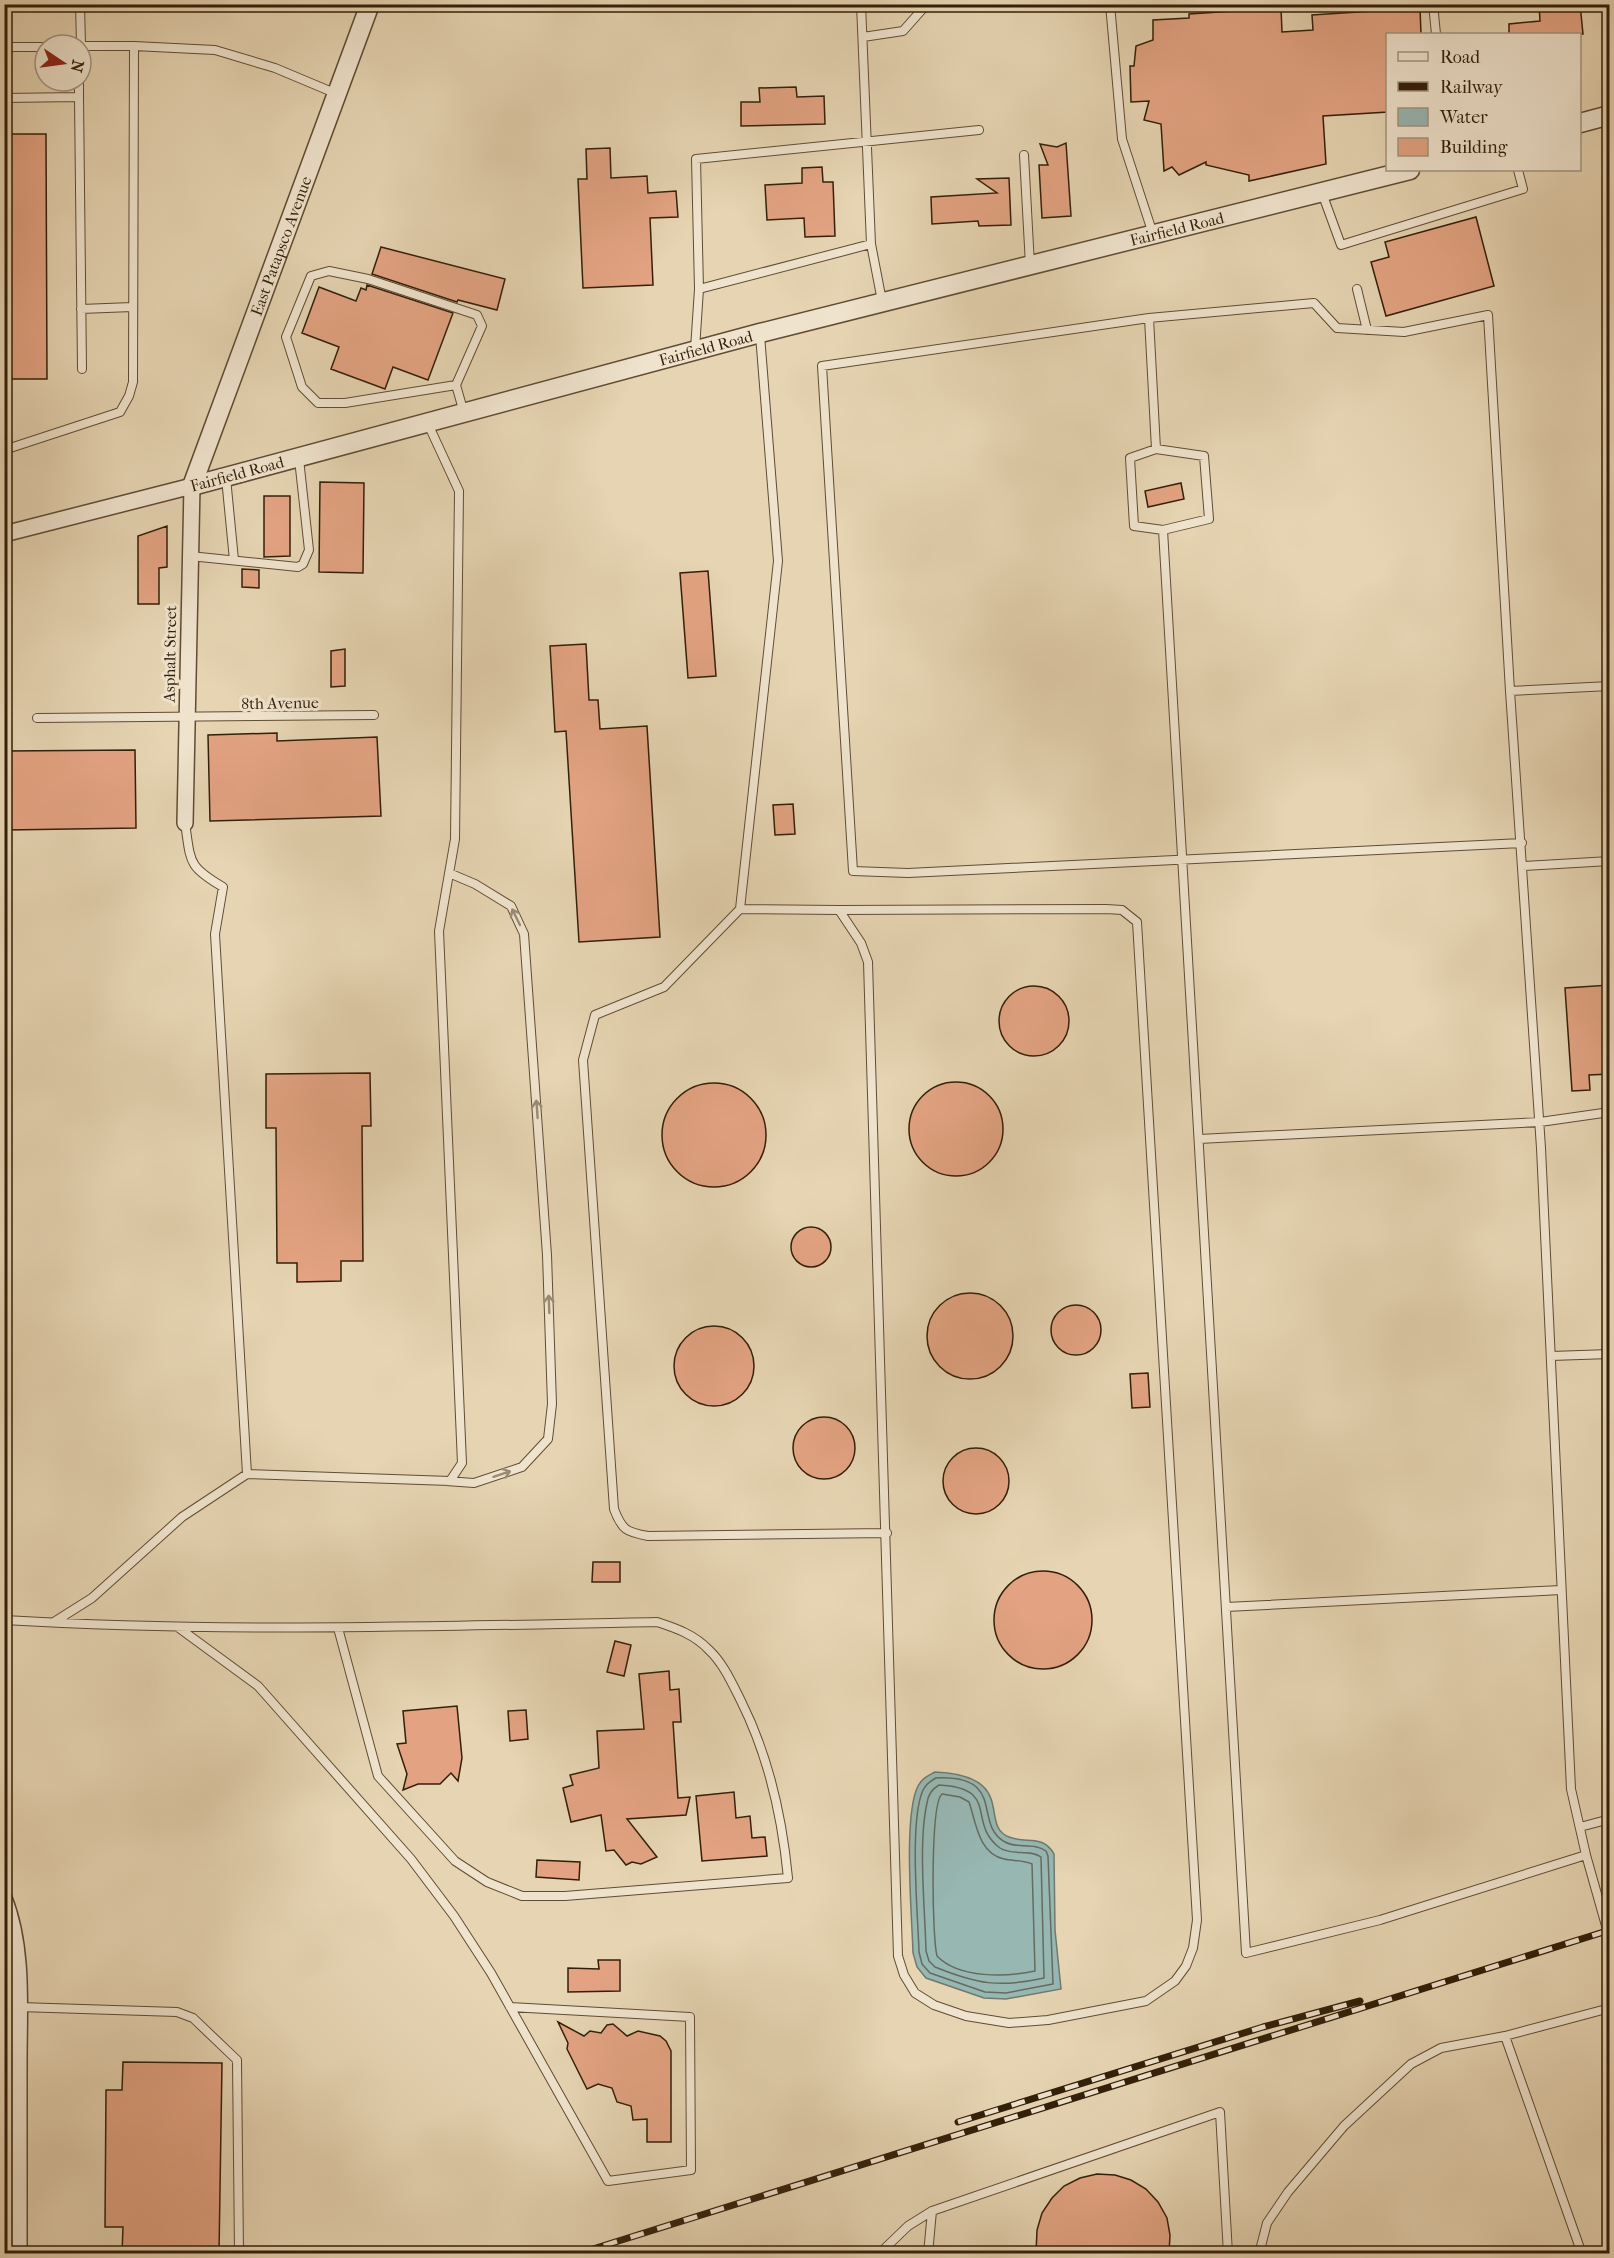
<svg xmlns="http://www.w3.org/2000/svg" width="1614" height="2258" font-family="'IM FELL French Canon',serif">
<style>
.water{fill:#97b7b3;stroke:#6f7a6f;stroke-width:1.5}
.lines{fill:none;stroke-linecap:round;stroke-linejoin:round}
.shore{stroke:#656b5e;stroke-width:1.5}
.building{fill:#e3a382;stroke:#331f09;stroke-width:1.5}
.service-casing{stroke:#604c33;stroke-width:10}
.minor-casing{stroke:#604c33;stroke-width:18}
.tertiary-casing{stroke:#604c33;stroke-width:21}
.service{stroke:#efe3cd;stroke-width:8}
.minor{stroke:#efe3cd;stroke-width:15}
.tertiary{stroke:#efe3cd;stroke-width:18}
.rail-casing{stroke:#331f09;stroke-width:7}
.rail{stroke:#efe3cd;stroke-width:4.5;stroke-dasharray:14;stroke-linecap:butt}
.oneway{stroke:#9a8b75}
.labels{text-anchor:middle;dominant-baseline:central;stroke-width:6;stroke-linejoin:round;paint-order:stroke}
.street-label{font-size:16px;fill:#331f09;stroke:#efe3cd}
</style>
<rect width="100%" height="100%" fill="#e6d4b2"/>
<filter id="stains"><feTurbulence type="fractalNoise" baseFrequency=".00333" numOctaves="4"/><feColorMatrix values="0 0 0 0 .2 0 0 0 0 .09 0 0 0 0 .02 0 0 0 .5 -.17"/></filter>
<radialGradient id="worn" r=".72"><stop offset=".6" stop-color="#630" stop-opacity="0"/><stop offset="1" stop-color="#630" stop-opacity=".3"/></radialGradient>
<path class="water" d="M935,1772C1019,1776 978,1825 1009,1837C1027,1844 1043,1834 1054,1854L1055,1930L1061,1989L1006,1999L984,1998L926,1978L917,1967L913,1953C912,1916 903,1816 918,1786C922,1778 928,1776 935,1772Z"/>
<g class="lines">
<path class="shore" d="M936,1778C1008,1775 972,1824 1005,1842C1017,1849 1034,1842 1046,1851L1048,1856L1053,1984L1006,1993L985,1992L930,1973L922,1964L919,1952C918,1915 909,1821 923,1790C926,1784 930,1781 936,1778Z
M939,1785C1001,1788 966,1823 1000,1848C1012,1856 1030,1849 1041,1857L1044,1978C999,1988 977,1984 935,1967L929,1961L926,1951C925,1909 918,1843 927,1803C928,1795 932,1789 939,1785Z
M942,1794L960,1797L969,1802C976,1822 978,1853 1004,1859C1013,1861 1023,1860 1032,1864L1035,1971C1007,1977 959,1979 937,1956C932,1937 930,1804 942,1794Z"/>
</g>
<path class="building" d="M1539,4H1580L1583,34H1509V24L1540,21Z
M1281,8L1282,32L1313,30L1312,15L1420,8L1421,34H1388V112L1323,116L1326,164L1249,181V175L1206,165V162L1179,175L1172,167L1164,171L1161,124L1144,120L1149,101L1131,102L1130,66H1134L1136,46L1153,40V20L1189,18V14Z
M796,87L797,97L824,96L825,124L741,126V102H760L759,88Z
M4,134H46L47,379H4Z
M1066,143L1071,216L1042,218L1039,165H1048L1040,144L1057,147Z
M610,148L611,178L647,176L648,193L676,191L678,217L650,218L653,285L583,288L578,179H587L586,149Z
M822,167L823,182H833L835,236L805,237L804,218L767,220L765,185L802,183V168Z
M1009,178L1011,225L979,226L978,221L932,224L931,197L997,193L977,179Z
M1476,217L1494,286L1386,316L1371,262L1389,257L1385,242Z
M381,247L505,279L497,310L458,300L457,302L372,274Z
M367,285L453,313L428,380L393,367L385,389L331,369L339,347L302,333L319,287L356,301L361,288L366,290Z
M320,482L364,483L363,573L319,572Z
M1181,483L1184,499L1148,507L1145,491Z
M264,496H290V556L264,557Z
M167,526V567L159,568V604H138V536Z
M242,569L259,570V588L242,587Z
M708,571L716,676L688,678L680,573Z
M586,644L589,700H598L600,729L647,726L660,937L579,942L566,731L555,732L550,646Z
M345,649V686L331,687V651Z
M277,733V741L377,737L381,816L210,821L208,735Z
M135,750L136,828L6,830L5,751Z
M793,804L795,834L775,835L773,805Z
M1610,985V1074L1589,1075L1590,1090L1572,1091L1565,988Z
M999 1021a35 35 0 1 1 70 0a35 35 0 1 1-70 0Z
M370,1073L371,1126H362L363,1261H341V1281L297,1282V1263H277L276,1128H266V1074Z
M909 1129a47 47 0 1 1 94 0a47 47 0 1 1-94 0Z
M662 1135a52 52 0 1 1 104 0a52 52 0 1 1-104 0Z
M791 1247a20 20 0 1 1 40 0a20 20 0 1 1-40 0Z
M927 1336a43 43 0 1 1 86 0a43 43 0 1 1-86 0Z
M1051 1330a25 25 0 1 1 50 0a25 25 0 1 1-50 0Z
M674 1366a40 40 0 1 1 80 0a40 40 0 1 1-80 0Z
M1148,1373L1150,1407L1132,1408L1130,1374Z
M793 1448a31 31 0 1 1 62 0a31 31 0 1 1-62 0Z
M943 1481a33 33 0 1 1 66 0a33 33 0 1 1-66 0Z
M593,1562H620V1582H592Z
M994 1620a49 49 0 1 1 98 0a49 49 0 1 1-98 0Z
M615,1641L631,1645L624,1676L607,1672Z
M669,1671L670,1690L679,1689L681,1722H673L678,1798L690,1797L686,1815L627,1819L657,1857L641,1864L632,1862L626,1865L614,1850L606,1851L601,1815L571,1822L563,1788L573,1785L570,1775L599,1768L597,1731L644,1729L639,1674Z
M457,1706L462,1758L458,1781L451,1773L440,1784H418L403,1790L407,1774L397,1744L406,1743L403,1711Z
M526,1710L528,1739L510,1741L508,1711Z
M734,1792L736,1818L750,1816L752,1838L765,1837L767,1856L702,1861L696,1796Z
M537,1860L580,1862L579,1880L536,1877Z
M598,1960H620V1991L568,1992V1968L599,1969Z
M558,2022L584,2036L590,2031L601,2033L607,2025L613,2024L627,2036L638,2031L660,2036L666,2041L671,2051V2142H647V2119L633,2120L631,2106L617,2102L612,2088L598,2084L587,2089L567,2049L568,2043Z
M123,2062L222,2063L219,2253H122L123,2227H105L106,2090H122Z
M1097,2174L1115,2175L1131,2180L1146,2189L1158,2202L1167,2218L1170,2235L1169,2253H1036L1037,2230L1042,2213L1052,2198L1064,2186L1080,2178Z"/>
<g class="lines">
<g class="service-casing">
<path id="service" d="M80,4L81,45
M1110,4L1122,139L1153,234
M1433,4L1436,34
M863,37L903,31L927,4
M134,46L215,50L275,68L337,94
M4,47H45
M79,97L82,369
M4,98L79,97V81
M1024,155L1030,265
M1610,158V163
M1322,193L1341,245L1523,189L1518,170
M871,244L882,301
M699,289L871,244L861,4
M1357,289L1367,330
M1314,303L1337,328L1404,332L1488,315L1510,691L1541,1148L1571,1789L1586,1855L1380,1920L1246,1953L1163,530L1209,519L1204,456L1156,449L1149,318Z
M81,309L132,307
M1149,318L822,366L853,871L908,873L1522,843
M760,335L778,561L740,909L839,910L861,943L868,962L898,1956L904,1975L915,1993L934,2005L966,2016L1009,2023L1048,2020L1146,2001L1175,1981L1186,1966L1193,1948L1197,1920L1137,922L1122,910L1106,909L839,910
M695,349L699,289L696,159L979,130
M456,385L345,403H318L302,387L286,337L311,276L329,271L368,279L477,315L482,326L456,385L464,413
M1156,449L1130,458L1134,526L1163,530
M4,450L120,412L129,396L133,382L134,46H81
M226,478L234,560
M190,556L298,567L303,564L309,550L299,459
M1510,691L1610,686
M37,718L374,715
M185,823C191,862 187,866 223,887L215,934L247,1474L450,1481L462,1463L439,931L455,839L459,491L428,424
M1522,866L1610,861
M740,909L664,987L595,1015L583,1060L614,1509C622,1530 626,1532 648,1536L887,1533
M1199,1139L1540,1122L1610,1112
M1551,1356L1610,1354
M446,1481L474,1483L522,1467L548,1439L552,1404L547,1255L524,934L511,906L475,884L449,873
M1226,1607L1561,1590
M4,1620C222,1633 439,1626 657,1622C676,1628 695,1635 709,1650C723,1663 732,1683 741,1701C769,1757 782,1815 788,1878L565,1896H522L487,1882L455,1861L378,1776L338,1628
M54,1622L92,1598L182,1517L247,1474
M179,1628L258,1686L411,1859L454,1916L491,1973L608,2181L691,2170L690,2017L510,2007
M1580,1827L1610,1819
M1586,1855L1610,1940
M19,2007L177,2012L193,2018L237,2060L239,2254
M1505,2036L1582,2254
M879,2254L908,2226L932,2211L1220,2112L1228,2254
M928,2254L932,2211
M1259,2254L1267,2223L1288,2192L1344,2126L1411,2064L1441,2048L1505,2036L1610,2008"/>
</g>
<g class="minor-casing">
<path id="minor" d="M4,534L192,486L185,823
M4,1898C24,1948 19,2009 19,2061C19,2125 19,2189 19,2254"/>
</g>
<g class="tertiary-casing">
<g id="tertiary">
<path d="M1580,123L1610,115"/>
<path id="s1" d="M192,486L760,333L1410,170"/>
<path id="s2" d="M192,486L370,4"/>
</g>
</g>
<use href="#service" class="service"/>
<use href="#minor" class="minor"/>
<use href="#tertiary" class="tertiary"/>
<g class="rail-casing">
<path id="rail" d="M958,2122L1263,2027L1360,2001
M577,2254L1610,1930"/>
</g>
<use href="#rail" class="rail"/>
</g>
<defs><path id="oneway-shaft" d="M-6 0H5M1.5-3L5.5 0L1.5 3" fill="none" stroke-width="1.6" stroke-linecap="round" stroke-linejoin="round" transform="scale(1.5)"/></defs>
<g class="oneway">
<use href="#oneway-shaft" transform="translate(516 917) rotate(-116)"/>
<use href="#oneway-shaft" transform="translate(537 1109) rotate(-94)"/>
<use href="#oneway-shaft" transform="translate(549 1304) rotate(-92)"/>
<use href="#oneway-shaft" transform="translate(502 1474) rotate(-18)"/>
</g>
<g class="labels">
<g class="street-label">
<text stroke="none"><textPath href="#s1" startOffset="1018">Fairfield Road</textPath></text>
<text stroke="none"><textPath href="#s2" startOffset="256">East Patapsco Avenue</textPath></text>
<text stroke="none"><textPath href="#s1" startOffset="532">Fairfield Road</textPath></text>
<text transform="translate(237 474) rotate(-15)">Fairfield Road</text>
<text transform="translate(170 654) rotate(-89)">Asphalt Street</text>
<text transform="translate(280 703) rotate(-1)">8th Avenue</text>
</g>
</g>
<rect width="1614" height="2258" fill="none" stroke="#e6d4b2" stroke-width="24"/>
<rect x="6" y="6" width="1602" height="2246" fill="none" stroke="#331f09" stroke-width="3"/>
<rect x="12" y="12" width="1590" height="2234" fill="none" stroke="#331f09" stroke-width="1.5"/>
<rect x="1386" y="33" width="195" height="138" fill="#efe3cd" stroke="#a4957f" stroke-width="1.5"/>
<rect x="1398" y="52" width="30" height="9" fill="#efe3cd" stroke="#a4957f" stroke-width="1.5"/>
<text x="1440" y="63" font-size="18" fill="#331f09">Road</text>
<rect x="1398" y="82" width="30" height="9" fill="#331f09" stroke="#a4957f" stroke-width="1.5"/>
<text x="1440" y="93" font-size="18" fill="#331f09">Railway</text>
<rect x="1398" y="108" width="30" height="18" fill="#97b7b3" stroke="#a4957f" stroke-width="1.5"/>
<text x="1440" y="123" font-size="18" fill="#331f09">Water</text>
<rect x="1398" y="138" width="30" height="18" fill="#e3a382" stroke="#a4957f" stroke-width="1.5"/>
<text x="1440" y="153" font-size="18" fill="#331f09">Building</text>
<g transform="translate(63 63) rotate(103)"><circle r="28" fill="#efe3cd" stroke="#a4957f" stroke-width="1.5"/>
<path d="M0-4.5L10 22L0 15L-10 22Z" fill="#8f2418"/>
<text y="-9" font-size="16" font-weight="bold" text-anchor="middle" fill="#331f09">N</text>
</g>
<rect width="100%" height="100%" filter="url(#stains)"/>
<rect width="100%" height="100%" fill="url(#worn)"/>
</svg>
